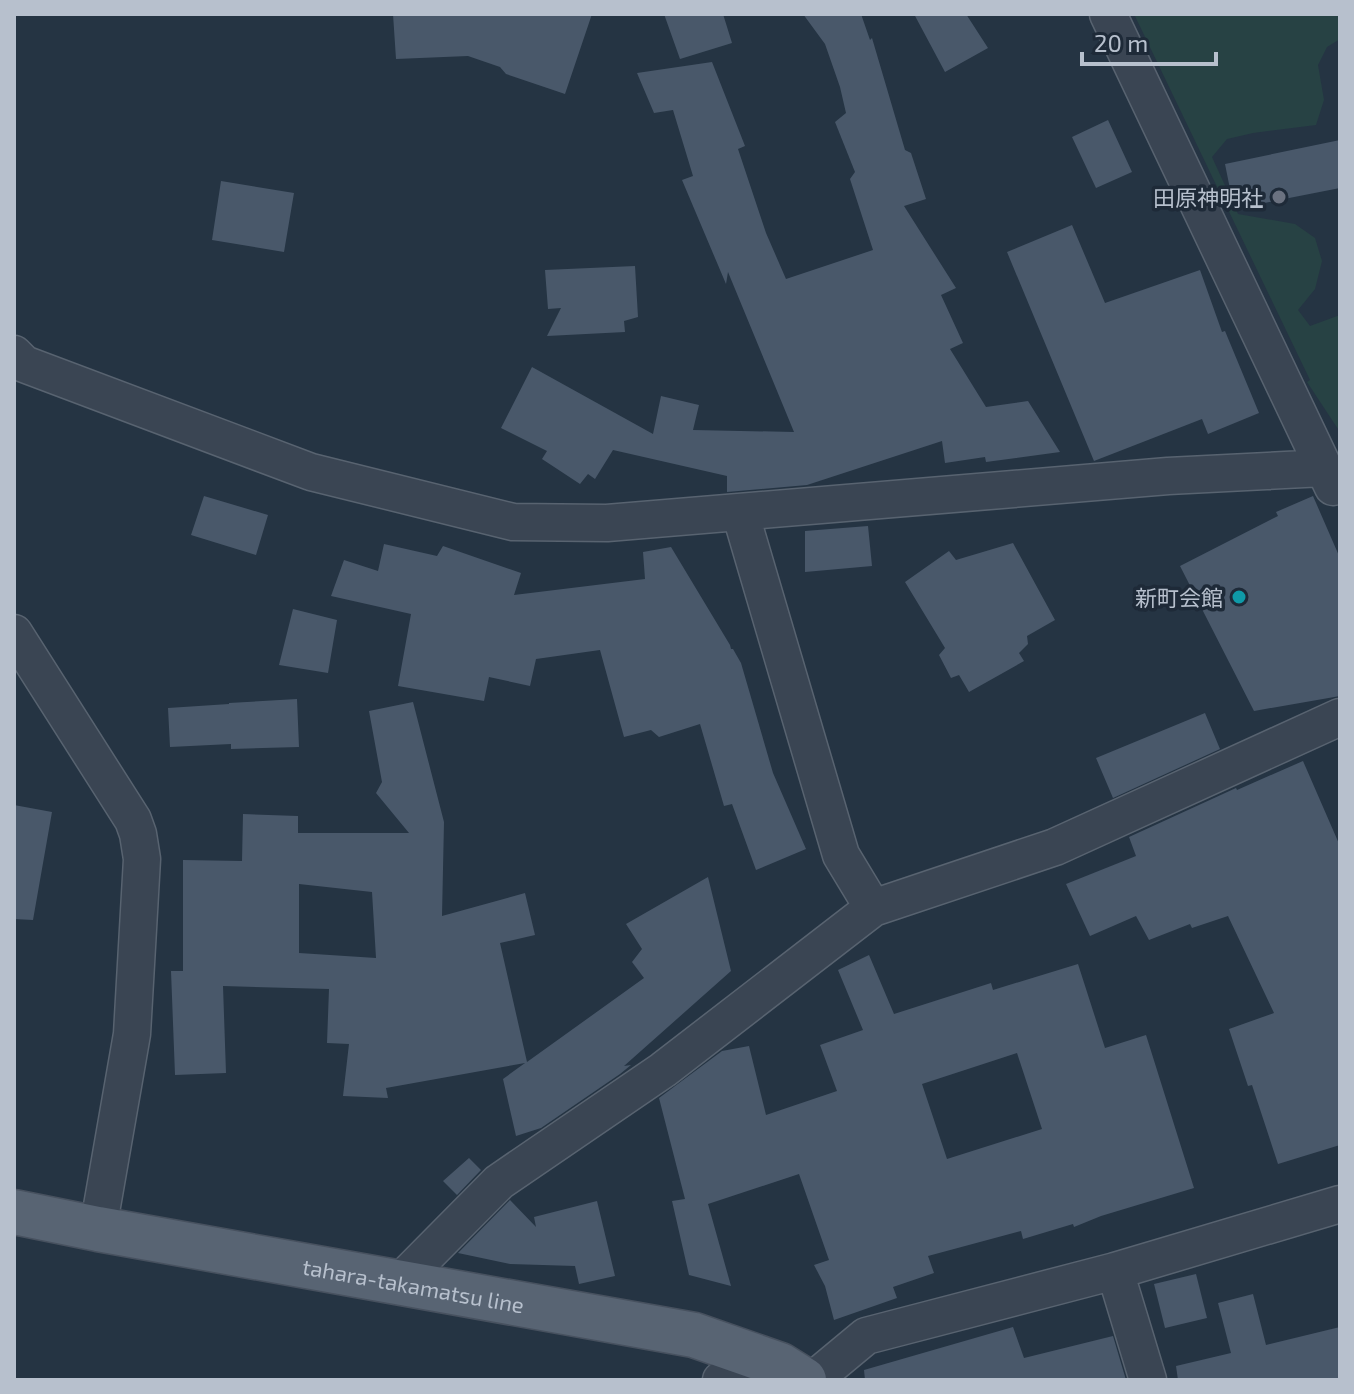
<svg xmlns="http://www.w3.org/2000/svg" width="1354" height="1394" font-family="'Exo 2','Noto Sans JP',sans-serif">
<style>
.green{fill:#274244}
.building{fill:#49586a;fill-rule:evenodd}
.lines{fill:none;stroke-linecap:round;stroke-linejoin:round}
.street-casing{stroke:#586370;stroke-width:39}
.primary-casing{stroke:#47515f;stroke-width:47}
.street{stroke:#3a4553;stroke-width:36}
.primary{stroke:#586473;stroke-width:44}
.worship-dot{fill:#6b7280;stroke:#1e2a38;stroke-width:3}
.culture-dot{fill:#0f9aa8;stroke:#1e2a38;stroke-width:3}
.labels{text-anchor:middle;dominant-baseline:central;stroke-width:7;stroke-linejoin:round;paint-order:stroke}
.poi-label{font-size:22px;fill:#b7c0cd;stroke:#1e2a38;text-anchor:end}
.street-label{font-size:22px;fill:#b7c0cd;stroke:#1e2a38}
</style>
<rect width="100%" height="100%" fill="#253443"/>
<path class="green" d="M1134,14H1340V39L1327,47L1318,65L1324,100L1316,125L1253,133L1227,139L1212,157L1238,214L1295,224L1315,238L1322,261L1315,289L1298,310L1310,326L1340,315V432L1307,382L1310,380Z"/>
<path class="building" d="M393,14H592L565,94L506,74L500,67L468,56L396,59Z
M664,14H723L732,43L680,59Z
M803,14H861L870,40L872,38L905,150L911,153L926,199L904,206L956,288L941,295L963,343L950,349L986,407L1028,401L1060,452L986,462L985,457L945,463L942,441L807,485L727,492V476L613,450L595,479L588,474L580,484L542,459L547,451L501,428L532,367L653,434L661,396L699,405L693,430L794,432L728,272L726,284L682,180L693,176L673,110L654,113L637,73L712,62L745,146L738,149L766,233L786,279L873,250L850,179L855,172L835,122L846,113L840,87L825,44Z
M914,14H966L988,48L945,72Z
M1108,120L1132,172L1096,188L1072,137Z
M1340,140V188L1234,209L1225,164Z
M221,181L294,193L284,252L212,240Z
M1072,225L1105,303L1200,270L1222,332L1225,331L1259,413L1208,434L1202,419L1094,461L1007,252Z
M635,266L638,317L624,321L625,332L547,336L561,308L548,309L545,270Z
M204,496L268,515L256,555L191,535Z
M1313,496L1340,558V696L1254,711L1180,566L1278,516L1276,512Z
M868,526L872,566L805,572V531Z
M1013,543L1055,620L1027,636L1028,644L1019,653L1024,661L969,692L959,675L951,678L939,655L945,648L905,582L949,551L956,560Z
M384,544L437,556L443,546L521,573L514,595L645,579L643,552L671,547L730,645L731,649H733L741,663L773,773L806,849L756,870L732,804L724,806L700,724L659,737L651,730L624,737L600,650L536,659L530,686L489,677L484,701L398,686L411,614L331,596L344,560L378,571Z
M293,609L337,620L328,673L279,665Z
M297,699L299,747L231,749V744L170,747L168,708L229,704V703Z
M413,702L444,822L442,916L525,893L535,935L500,943L527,1062L644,978L632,962L642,949L626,924L708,877L731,971L624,1066L631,1065L620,1074L541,1128L516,1136L503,1079L525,1063L386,1088L388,1098L343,1096L349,1044L327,1043L329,989L223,986L226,1073L175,1075L171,971H183V860L242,861L243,814L298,816V833H409L376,793L382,782L369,711ZM299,884L372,892L376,958L299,953Z
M1205,713L1220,749L1113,798L1096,758Z
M1303,761L1340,846V1145L1278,1164L1252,1085L1248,1086L1229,1029L1274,1013L1228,916L1192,928L1190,924L1149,940L1136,916L1090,936L1066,884L1136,856L1129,837L1236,788L1237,790Z
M14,805L52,812L33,920L14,919Z
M869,955L894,1014L991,983L993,990L1078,964L1105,1048L1146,1035L1194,1188L1101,1216L1074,1227L1073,1224L1023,1239L1021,1231L928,1256L934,1273L893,1287L897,1298L834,1320L825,1286L814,1265L829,1260L799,1174L708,1204L731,1286L689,1275L672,1201L685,1199L659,1098L722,1051L749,1046L766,1115L837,1091L820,1045L863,1030L838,970ZM1017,1053L1042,1129L947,1159L922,1084Z
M469,1158L481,1170L457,1195L443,1181Z
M510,1200L536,1227L534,1217L597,1201L615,1276L579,1284L575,1266L510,1264L458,1253Z
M1196,1274L1207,1318L1165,1328L1154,1284Z
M1253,1294L1266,1345L1340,1327V1380H1178L1176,1366L1231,1353L1218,1303Z
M1013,1327L1024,1358L1113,1336L1126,1380H865L864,1370Z"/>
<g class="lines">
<g class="street-casing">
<path id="street" d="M1108,14L1333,487
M14,354L24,364L311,472L513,522L607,523L1168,476L1324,468L1340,484
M740,512L841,855L873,908
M14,633L133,820L138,834L142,859L132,1034L98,1229
M1115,1271L1148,1380
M400,1282L499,1182L663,1070L873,908L1055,847L1340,717
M721,1380L780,1365
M813,1380L866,1336L1115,1271L1340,1204"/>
</g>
<g class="primary-casing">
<g id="primary">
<path id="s1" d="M14,1212L98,1229L694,1335L780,1365L804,1380"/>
</g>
</g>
<use href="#street" class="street"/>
<use href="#primary" class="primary"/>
</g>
<circle class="worship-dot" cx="1279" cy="197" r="8"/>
<circle class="culture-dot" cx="1239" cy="597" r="8"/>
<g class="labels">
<g class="poi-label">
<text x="1263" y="197">田原神明社</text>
<text x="1223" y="597">新町会館</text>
</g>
<g class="street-label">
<text stroke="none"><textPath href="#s1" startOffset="406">tahara-takamatsu line</textPath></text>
</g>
</g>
<rect width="1354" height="1394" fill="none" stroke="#b7c0cd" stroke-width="32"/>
<path d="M1082 52v12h134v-12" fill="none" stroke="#b7c0cd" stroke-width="4"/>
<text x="1094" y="52" font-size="24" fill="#b7c0cd" stroke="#1e2a38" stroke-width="6" paint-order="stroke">20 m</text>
</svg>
